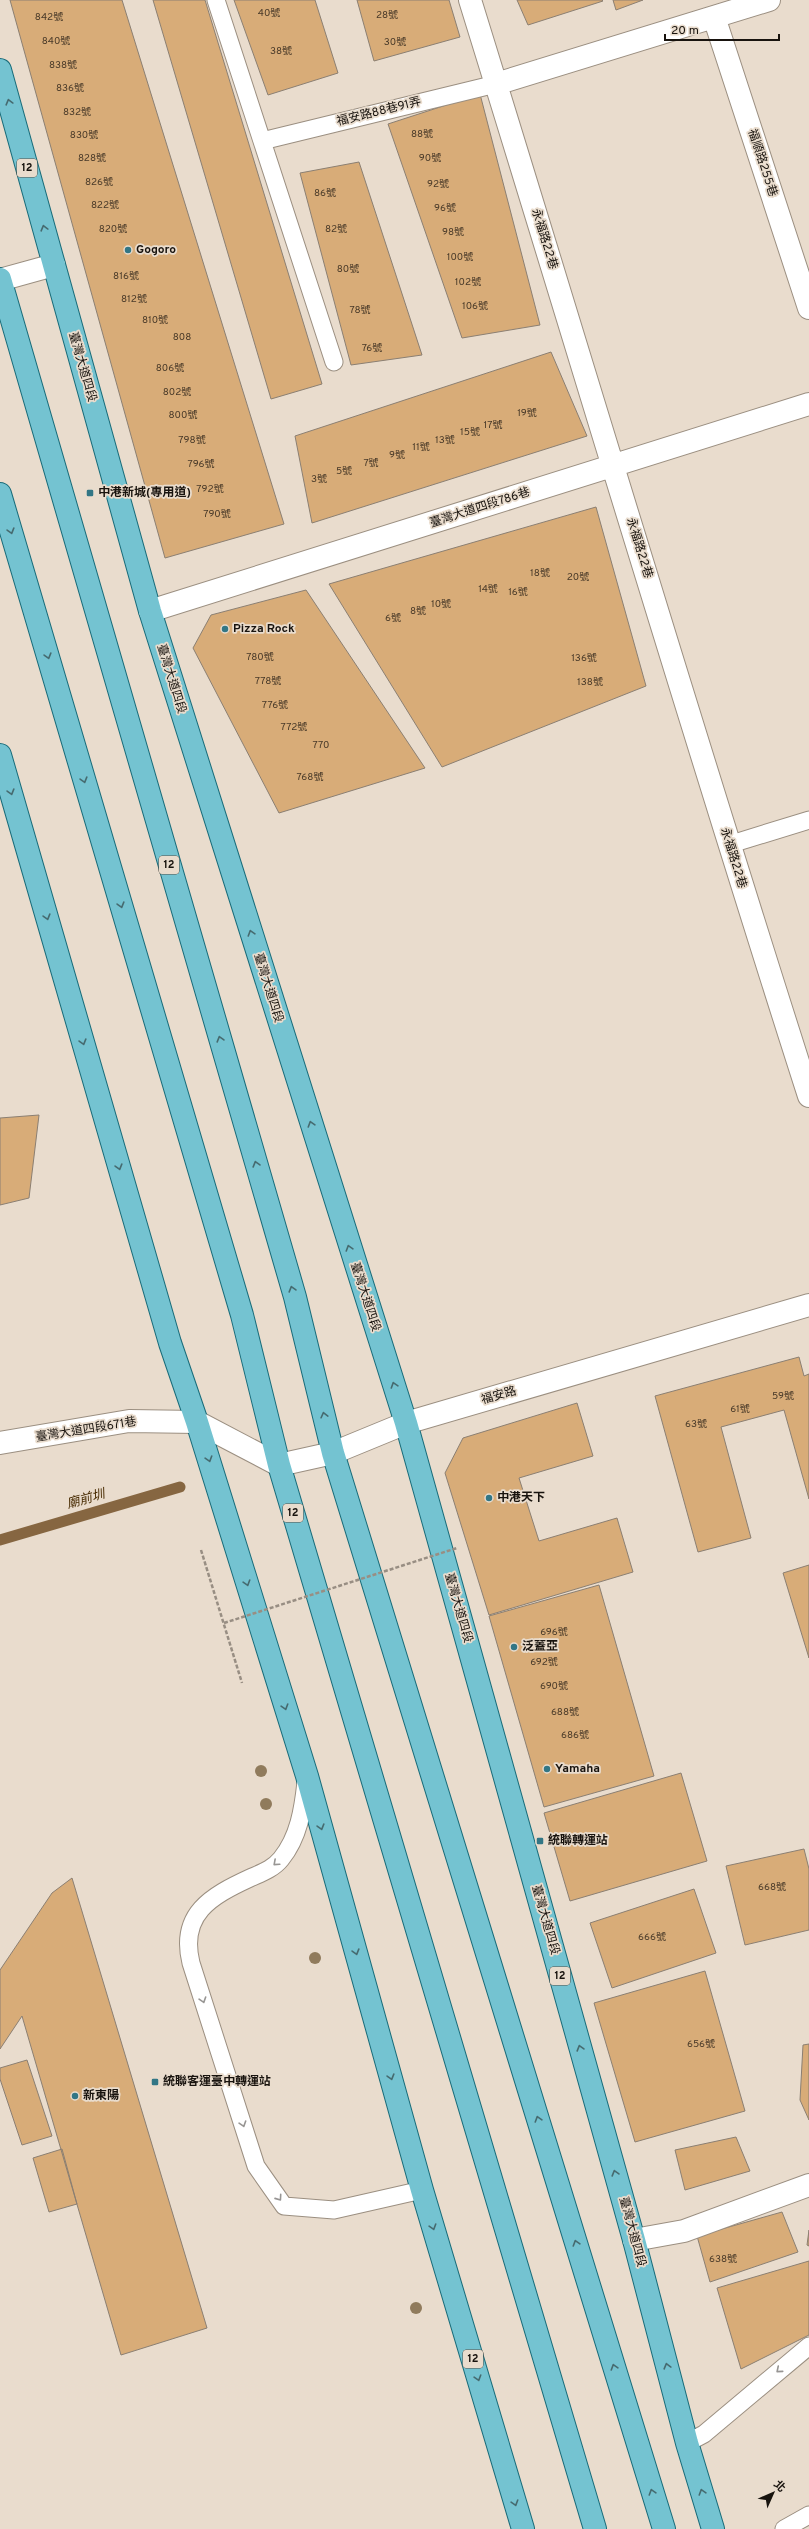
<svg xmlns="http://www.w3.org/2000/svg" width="809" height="2529" font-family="Overpass,'Noto Sans TC',sans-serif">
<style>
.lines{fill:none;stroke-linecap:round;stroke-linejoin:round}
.stream{stroke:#866641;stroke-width:11}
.building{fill:#d8ac78;stroke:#8b7f72}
.service-casing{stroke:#9b8f81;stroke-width:19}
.minor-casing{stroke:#9b8f81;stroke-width:24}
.primary-casing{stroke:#186b79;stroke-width:24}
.path{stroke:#988e83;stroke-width:2.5;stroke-dasharray:4 2;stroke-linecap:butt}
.service{stroke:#fff;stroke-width:17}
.minor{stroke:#fff;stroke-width:22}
.primary{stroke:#74c3d1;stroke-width:22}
.path-bridge{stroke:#988e83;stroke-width:2.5;stroke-dasharray:4 2;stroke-linecap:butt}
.tree{fill:#907b5c}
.oneway{stroke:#466b70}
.oneway2{stroke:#979593}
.poi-dot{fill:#327685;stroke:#e9dccd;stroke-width:1.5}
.labels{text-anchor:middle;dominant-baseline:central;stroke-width:3.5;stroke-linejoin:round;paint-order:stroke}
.number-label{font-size:10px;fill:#483928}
.shield{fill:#e9dccd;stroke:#574f47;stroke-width:1}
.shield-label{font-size:11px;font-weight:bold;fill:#18130e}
.street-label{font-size:12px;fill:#18130e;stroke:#e9dccd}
.poi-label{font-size:12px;font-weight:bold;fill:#18130e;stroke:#e9dccd;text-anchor:start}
.water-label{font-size:13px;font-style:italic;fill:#472a00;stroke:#e9dccd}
</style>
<rect width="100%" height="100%" fill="#e9dccd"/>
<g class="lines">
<path class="stream" d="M0,1540L180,1487"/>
</g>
<path class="building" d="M10,0H122L284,524L165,558Z
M153,0H205L322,384L271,399Z
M234,0H315L338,73L268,95Z
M357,0H449L460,37L374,61Z
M517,0H602L603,1L528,25Z
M613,0H643L616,10Z
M480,94L540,325L462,338L388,124Z
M359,162L422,355L351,365L300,173Z
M551,352L587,436L312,523L295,436Z
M596,507L646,686L442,767L329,584Z
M306,590L425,768L279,813L193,648L211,615Z
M39,1115L29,1198L0,1205V1118Z
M799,1357L804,1376L809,1374V1499L784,1410L721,1427L751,1538L698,1552L655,1396Z
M577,1403L593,1456L519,1478L539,1541L617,1518L633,1572L489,1615L445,1473L463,1438Z
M809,1565V1658L783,1573Z
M599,1585L654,1776L544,1807L489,1616Z
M681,1773L707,1861L570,1901L544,1813Z
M804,1849L809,1869V1930L745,1945L726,1866Z
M72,1878L207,2328L121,2355L22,2016L0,2049V1970L52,1893Z
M694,1889L716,1953L612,1988L590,1923Z
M705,1971L745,2111L635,2142L594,2003Z
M809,2044V2120L800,2100L803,2045Z
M27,2060L52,2136L22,2145L0,2079V2068Z
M736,2137L750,2171L685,2190L675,2150Z
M62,2149L77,2204L49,2212L33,2158Z
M782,2212L798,2252L710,2282L697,2236Z
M809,2230V2246L807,2245Z
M809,2261V2335L741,2369L717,2288Z"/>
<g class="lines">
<g class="service-casing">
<path id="service" d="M216,0L334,362
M262,141L496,84
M728,845L809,820
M306,1782C303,1809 299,1837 281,1859C273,1869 261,1873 250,1878C211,1896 179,1914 191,1963L256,2166L284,2206L334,2210L422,2190
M687,2443L704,2434L809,2346
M784,2529L809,2515"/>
</g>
<g class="minor-casing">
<path id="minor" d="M470,0C583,365 692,732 809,1096
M714,17L809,308
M496,84L769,0
M0,280L54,265
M150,611L809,404
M0,1443L129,1421L197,1422L279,1465L333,1453L406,1423L809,1305
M634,2240L684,2231L809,2185"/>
</g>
<g class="primary-casing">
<path id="primary" d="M0,70L150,611L406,1423L634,2240L687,2443L713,2529
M0,279L295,1297L333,1453L664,2529
M0,494L242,1315L279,1465L595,2529
M0,755L170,1343L197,1422L307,1776L422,2190L523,2529"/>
</g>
<path class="path" d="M201,1550L242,1683"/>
<use href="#service" class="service"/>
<use href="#minor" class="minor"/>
<use href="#primary" class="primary"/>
<path class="path-bridge" d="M224,1623L457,1548"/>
</g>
<g class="tree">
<circle cx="261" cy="1771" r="6"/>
<circle cx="266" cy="1804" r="6"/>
<circle cx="315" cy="1958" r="6"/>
<circle cx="416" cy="2308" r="6"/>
</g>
<defs><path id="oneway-chevron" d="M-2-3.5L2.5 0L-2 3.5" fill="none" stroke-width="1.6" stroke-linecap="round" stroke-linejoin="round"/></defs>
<g class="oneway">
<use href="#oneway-chevron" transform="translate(9 102) rotate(-105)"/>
<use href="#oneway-chevron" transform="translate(44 228) rotate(-105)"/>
<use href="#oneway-chevron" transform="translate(11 531) rotate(74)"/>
<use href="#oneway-chevron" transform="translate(48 656) rotate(74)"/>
<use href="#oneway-chevron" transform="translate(84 780) rotate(74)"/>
<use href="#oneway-chevron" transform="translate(11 792) rotate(74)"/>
<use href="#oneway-chevron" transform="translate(121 905) rotate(74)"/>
<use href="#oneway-chevron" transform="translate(47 917) rotate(74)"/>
<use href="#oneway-chevron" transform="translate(251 933) rotate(-107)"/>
<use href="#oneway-chevron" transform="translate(220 1039) rotate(-106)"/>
<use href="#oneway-chevron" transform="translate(83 1042) rotate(74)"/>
<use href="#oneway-chevron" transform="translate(311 1124) rotate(-107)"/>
<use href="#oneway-chevron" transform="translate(256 1164) rotate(-106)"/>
<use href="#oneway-chevron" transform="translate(119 1167) rotate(74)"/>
<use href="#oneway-chevron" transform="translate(349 1248) rotate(-107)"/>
<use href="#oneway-chevron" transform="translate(292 1289) rotate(-106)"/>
<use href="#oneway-chevron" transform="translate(394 1385) rotate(-108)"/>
<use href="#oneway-chevron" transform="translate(324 1415) rotate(-104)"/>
<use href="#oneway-chevron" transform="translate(209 1459) rotate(73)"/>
<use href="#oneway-chevron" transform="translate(247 1583) rotate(73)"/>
<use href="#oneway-chevron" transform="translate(285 1707) rotate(73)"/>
<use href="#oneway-chevron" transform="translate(321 1827) rotate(74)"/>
<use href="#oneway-chevron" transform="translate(356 1952) rotate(74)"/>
<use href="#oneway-chevron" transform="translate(580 2048) rotate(-106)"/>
<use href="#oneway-chevron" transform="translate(391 2077) rotate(74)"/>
<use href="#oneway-chevron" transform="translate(538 2119) rotate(-107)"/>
<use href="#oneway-chevron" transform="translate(615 2173) rotate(-106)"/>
<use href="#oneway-chevron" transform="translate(433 2227) rotate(73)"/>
<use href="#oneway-chevron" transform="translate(576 2243) rotate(-107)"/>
<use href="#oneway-chevron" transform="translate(667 2366) rotate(-105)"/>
<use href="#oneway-chevron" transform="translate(614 2367) rotate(-107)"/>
<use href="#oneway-chevron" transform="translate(478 2378) rotate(73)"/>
<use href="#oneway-chevron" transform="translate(652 2492) rotate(-107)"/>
<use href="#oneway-chevron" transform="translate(702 2492) rotate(-107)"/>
<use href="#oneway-chevron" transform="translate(515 2503) rotate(73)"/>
</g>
<g class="oneway2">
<use href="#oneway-chevron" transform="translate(276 1863) rotate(138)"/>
<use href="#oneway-chevron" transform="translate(203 2000) rotate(72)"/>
<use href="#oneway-chevron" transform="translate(243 2124) rotate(72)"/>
<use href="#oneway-chevron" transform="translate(279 2198) rotate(55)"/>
<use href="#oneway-chevron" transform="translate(779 2370) rotate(140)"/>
</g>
<g class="poi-dot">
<circle cx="128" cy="250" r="4"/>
<rect x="86" y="489" width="8" height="8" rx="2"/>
<circle cx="225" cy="629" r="4"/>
<circle cx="489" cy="1498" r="4"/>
<circle cx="514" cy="1647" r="4"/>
<circle cx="547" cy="1769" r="4"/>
<rect x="536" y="1837" width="8" height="8" rx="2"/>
<rect x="151" y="2078" width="8" height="8" rx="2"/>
<circle cx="75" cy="2096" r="4"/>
</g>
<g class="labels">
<g class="number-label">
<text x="269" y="13">40號</text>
<text x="387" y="15">28號</text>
<text x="49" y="17">842號</text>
<text x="56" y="41">840號</text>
<text x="395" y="42">30號</text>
<text x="281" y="51">38號</text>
<text x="63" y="65">838號</text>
<text x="70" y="88">836號</text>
<text x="77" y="112">832號</text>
<text x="422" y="134">88號</text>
<text x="84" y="135">830號</text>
<text x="92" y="158">828號</text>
<text x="430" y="158">90號</text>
<text x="99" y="182">826號</text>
<text x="438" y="184">92號</text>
<text x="325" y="193">86號</text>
<text x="105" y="205">822號</text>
<text x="445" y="208">96號</text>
<text x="113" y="229">820號</text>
<text x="336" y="229">82號</text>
<text x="453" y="232">98號</text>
<text x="460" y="257">100號</text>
<text x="348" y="269">80號</text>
<text x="126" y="276">816號</text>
<text x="468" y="282">102號</text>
<text x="134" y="299">812號</text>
<text x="475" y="306">106號</text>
<text x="360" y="310">78號</text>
<text x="155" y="320">810號</text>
<text x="182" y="337">808</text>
<text x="372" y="348">76號</text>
<text x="170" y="368">806號</text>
<text x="177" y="392">802號</text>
<text x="527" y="413">19號</text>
<text x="183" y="415">800號</text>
<text x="493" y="425">17號</text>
<text x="470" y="432">15號</text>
<text x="192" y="440">798號</text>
<text x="445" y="440">13號</text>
<text x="421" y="447">11號</text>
<text x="397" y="455">9號</text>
<text x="371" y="463">7號</text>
<text x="201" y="464">796號</text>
<text x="344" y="471">5號</text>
<text x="319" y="479">3號</text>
<text x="210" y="489">792號</text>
<text x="217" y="514">790號</text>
<text x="540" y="573">18號</text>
<text x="578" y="577">20號</text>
<text x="488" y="589">14號</text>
<text x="518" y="592">16號</text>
<text x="441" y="604">10號</text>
<text x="418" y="611">8號</text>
<text x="393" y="618">6號</text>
<text x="260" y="657">780號</text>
<text x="584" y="658">136號</text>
<text x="268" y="681">778號</text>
<text x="590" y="682">138號</text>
<text x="275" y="705">776號</text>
<text x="294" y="727">772號</text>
<text x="321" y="745">770</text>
<text x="310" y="777">768號</text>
<text x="783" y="1396">59號</text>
<text x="740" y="1409">61號</text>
<text x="696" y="1424">63號</text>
<text x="554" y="1632">696號</text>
<text x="544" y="1662">692號</text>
<text x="554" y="1686">690號</text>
<text x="565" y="1712">688號</text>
<text x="575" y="1735">686號</text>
<text x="772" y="1887">668號</text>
<text x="652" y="1937">666號</text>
<text x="701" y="2044">656號</text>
<text x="723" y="2259">638號</text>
</g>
<g class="shield">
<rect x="17" y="159" width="20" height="18" rx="3"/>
<rect x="159" y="856" width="20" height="18" rx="3"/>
<rect x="283" y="1504" width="20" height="18" rx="3"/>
<rect x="550" y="1967" width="20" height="18" rx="3"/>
<rect x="463" y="2350" width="20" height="18" rx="3"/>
</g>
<g class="shield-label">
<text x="27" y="168">12</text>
<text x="169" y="865">12</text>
<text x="293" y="1513">12</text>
<text x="560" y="1976">12</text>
<text x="473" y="2359">12</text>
</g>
<g class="street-label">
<text transform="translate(379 112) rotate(-14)">福安路88巷91弄</text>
<text transform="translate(762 163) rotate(72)">福順路255巷</text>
<text transform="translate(544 239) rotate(73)">永福路22巷</text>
<text transform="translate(82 367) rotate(74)">臺灣大道四段</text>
<text transform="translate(480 508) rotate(-18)">臺灣大道四段786巷</text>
<text transform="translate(639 548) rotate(73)">永福路22巷</text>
<text transform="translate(171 679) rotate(73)">臺灣大道四段</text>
<text transform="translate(733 858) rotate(73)">永福路22巷</text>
<text transform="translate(268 988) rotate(73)">臺灣大道四段</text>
<text transform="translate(365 1297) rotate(72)">臺灣大道四段</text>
<text transform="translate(499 1396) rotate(-16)">福安路</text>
<text transform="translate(86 1430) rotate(-9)">臺灣大道四段671巷</text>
<text transform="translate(458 1608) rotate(74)">臺灣大道四段</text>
<text transform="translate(545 1920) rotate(74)">臺灣大道四段</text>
<text transform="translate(632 2232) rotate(75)">臺灣大道四段</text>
</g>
<g class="poi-label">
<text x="136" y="250">Gogoro</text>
<text x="98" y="493">中港新城(專用道)</text>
<text x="233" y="629">Pizza Rock</text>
<text x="497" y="1498">中港天下</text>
<text x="522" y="1647">泛蓋亞</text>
<text x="555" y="1769">Yamaha</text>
<text x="548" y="1841">統聯轉運站</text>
<text x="163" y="2082">統聯客運臺中轉運站</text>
<text x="83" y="2096">新東陽</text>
</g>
<g class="water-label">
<text transform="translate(86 1500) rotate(-16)">廟前圳</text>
</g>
</g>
<g transform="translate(773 2493) rotate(45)" stroke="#e9dccd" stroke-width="3" paint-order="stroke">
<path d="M0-3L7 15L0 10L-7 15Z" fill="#18130e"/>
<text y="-6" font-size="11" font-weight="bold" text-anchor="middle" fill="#18130e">北</text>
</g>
<path d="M665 34v6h114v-6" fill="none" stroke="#18130e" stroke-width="2"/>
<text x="671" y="34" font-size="12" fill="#18130e" stroke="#e9dccd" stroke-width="3" paint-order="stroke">20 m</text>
</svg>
